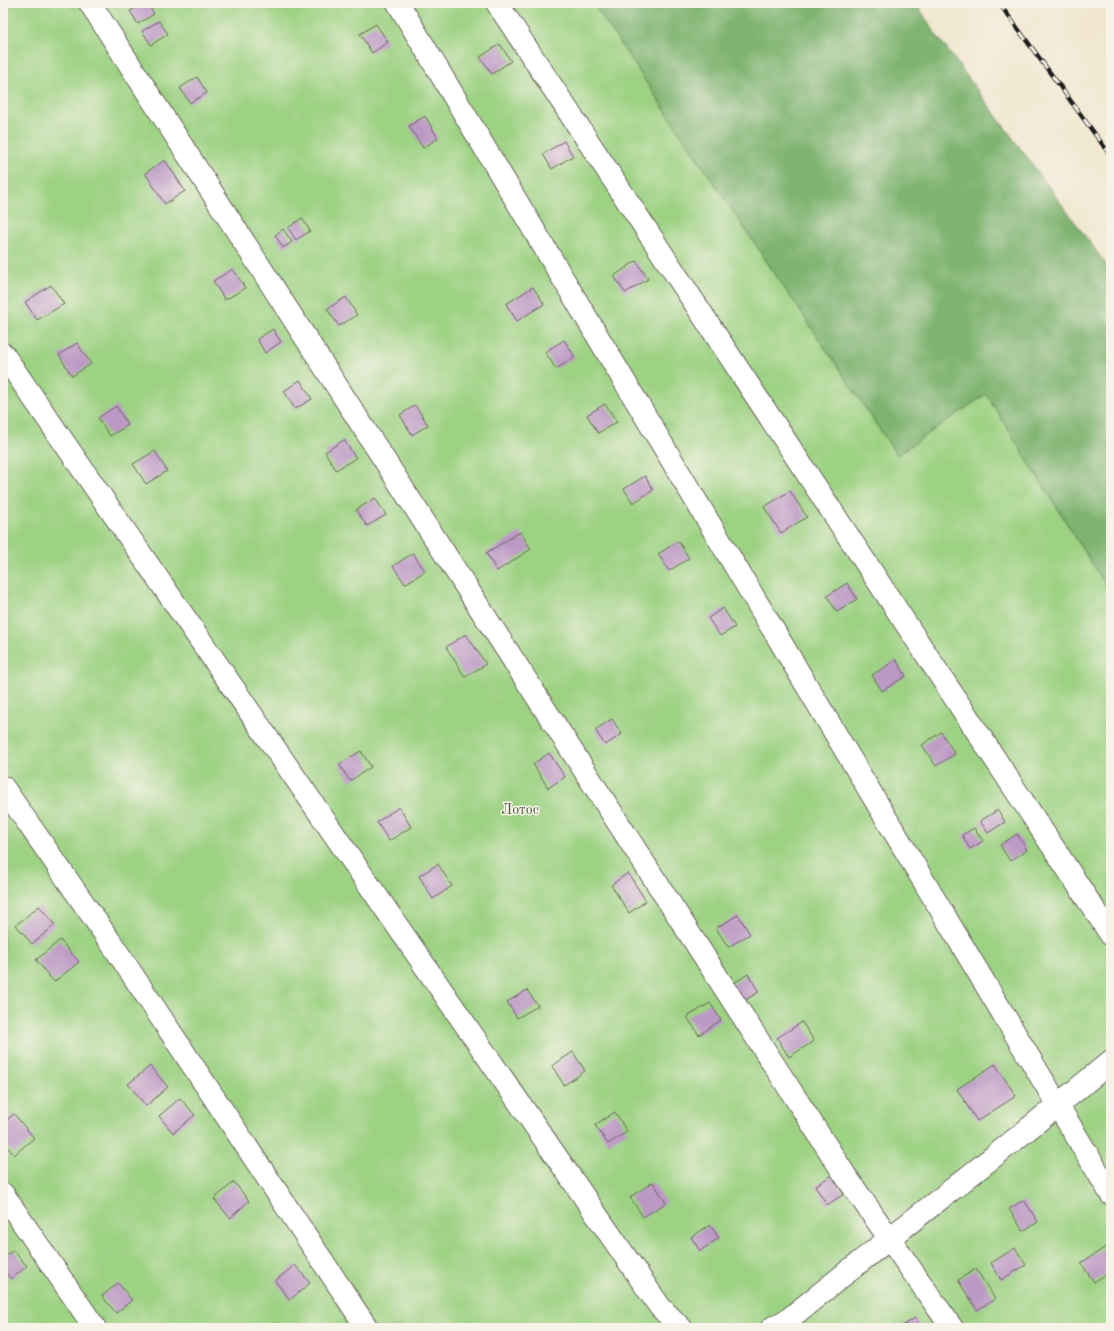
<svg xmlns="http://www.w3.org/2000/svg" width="1114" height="1331" font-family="'Old Standard TT',serif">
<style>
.green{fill:#9dd283;stroke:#5c7750}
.forest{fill:#7eb471;stroke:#4d6846}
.building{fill:#bc99c5}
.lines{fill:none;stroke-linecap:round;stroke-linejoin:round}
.minor-casing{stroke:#67635b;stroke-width:24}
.minor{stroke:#fff;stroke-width:22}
.rail-casing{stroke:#1c1c1c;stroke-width:4.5}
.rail{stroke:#f7f3e8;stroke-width:3;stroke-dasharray:9;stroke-linecap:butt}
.labels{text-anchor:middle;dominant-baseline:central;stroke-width:3;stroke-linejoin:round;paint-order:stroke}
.park-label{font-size:14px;fill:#495c40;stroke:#f7f3e8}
</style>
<rect width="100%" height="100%" fill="#f7f3e8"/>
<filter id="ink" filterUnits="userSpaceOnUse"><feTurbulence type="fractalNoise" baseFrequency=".025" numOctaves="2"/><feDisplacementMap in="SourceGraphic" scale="8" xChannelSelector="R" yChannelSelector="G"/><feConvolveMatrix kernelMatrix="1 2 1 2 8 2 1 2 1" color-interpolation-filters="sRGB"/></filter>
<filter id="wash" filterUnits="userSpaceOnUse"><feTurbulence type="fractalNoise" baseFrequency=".012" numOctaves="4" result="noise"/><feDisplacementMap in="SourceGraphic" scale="16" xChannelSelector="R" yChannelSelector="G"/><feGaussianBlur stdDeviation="0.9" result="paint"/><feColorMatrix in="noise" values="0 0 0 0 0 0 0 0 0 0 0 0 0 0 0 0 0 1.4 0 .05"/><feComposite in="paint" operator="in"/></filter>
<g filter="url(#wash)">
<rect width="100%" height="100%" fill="#f1e7cf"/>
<path class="green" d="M3,3H593L897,455L986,394L1111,594V1328H3Z"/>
<path class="forest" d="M593,3H916L935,33L1111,271V594L986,394L897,455Z"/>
<g id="blocks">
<path class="building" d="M144,3H147L154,14L138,24L130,11Z
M159,21L168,34L151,45L142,31Z
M376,24L388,42L372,53L360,34Z
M500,44L511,61L492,74L480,57Z
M197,77L207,93L190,103L180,88Z
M425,116L438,138L423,148L409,126Z
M564,141L573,156L552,169L543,154Z
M165,160L185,191L165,204L145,173Z
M302,218L310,231L296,240L288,228Z
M283,229L292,242L283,248L275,235Z
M636,261L648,279L625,293L614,276Z
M233,269L245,288L225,300L213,281Z
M51,285L64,304L37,320L25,302Z
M533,287L544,304L517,321L506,304Z
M346,297L357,315L339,326L327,309Z
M273,329L281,342L265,353L257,339Z
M564,340L575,357L556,369L545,352Z
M77,343L91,364L72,376L59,355Z
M300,380L312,399L295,409L284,391Z
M605,404L617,422L598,433L587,415Z
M415,405L428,425L412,435L400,415Z
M116,406L128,425L110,436L98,418Z
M344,440L356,458L336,470L325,452Z
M155,451L167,471L146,484L133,464Z
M645,476L653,490L633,503L624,489Z
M790,491L807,517L781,533L764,507Z
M375,498L386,515L367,526L356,510Z
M520,532L531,549L497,571L486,553Z
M678,541L689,558L669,571L658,554Z
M413,553L425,571L405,584L393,566Z
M847,583L857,599L837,612L827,596Z
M723,608L735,627L720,636L708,618Z
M466,634L486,664L465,677L446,647Z
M896,660L906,676L882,691L872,675Z
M612,719L622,734L605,745L595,730Z
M941,732L955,754L936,766L922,745Z
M361,751L371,767L350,781L339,764Z
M549,753L565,777L548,788L533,764Z
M399,807L411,827L389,841L377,822Z
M998,810L1005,822L988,833L980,821Z
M974,828L983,841L970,849L962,835Z
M1017,834L1027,850L1010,861L1000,845Z
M438,864L452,886L433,899L419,876Z
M628,873L646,901L629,913L611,885Z
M39,906L55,925L32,944L16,925Z
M738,915L750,934L728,947L716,928Z
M60,940L79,962L54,982L36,960Z
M748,974L759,992L742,1002L731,985Z
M527,990L538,1006L517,1018L507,1002Z
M710,1003L721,1020L699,1035L687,1017Z
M802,1022L814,1041L789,1057L777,1038Z
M573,1052L585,1071L564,1085L552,1066Z
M995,1064L1016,1096L977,1121L957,1089Z
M150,1066L168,1087L146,1106L128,1084Z
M180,1098L195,1115L173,1133L159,1116Z
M615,1112L627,1132L608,1144L595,1125Z
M14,1114L34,1138L14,1155L3,1141V1123Z
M832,1175L844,1194L827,1205L815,1186Z
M234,1182L249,1201L230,1218L214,1199Z
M653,1182L666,1203L643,1217L630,1197Z
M1024,1200L1038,1222L1023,1231L1009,1209Z
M710,1225L719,1238L700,1251L691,1237Z
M1109,1245L1111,1248V1271L1094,1282L1081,1263Z
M1015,1248L1026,1265L1001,1280L991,1263Z
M13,1250L27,1266L11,1279L3,1270V1258Z
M295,1265L310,1283L290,1300L275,1281Z
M976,1269L995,1299L977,1310L958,1280Z
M118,1283L132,1300L116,1313L102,1296Z
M915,1318L921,1328H899Z"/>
</g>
</g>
<g filter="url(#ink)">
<use href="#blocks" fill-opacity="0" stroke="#67635b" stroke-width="1"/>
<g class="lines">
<g class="minor-casing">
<path id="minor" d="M90,3L845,1175L952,1328
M398,3L1111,1194
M497,3L1111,935
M3,354L660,1307L681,1328
M3,787L116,950L367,1328
M3,1194L95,1328
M772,1328L789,1319C895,1232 1006,1150 1111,1061"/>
</g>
<use href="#minor" class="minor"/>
<g class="rail-casing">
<path id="rail" d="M999,3L1111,156"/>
</g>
<use href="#rail" class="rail"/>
</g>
</g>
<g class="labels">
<g class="park-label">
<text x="520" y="810">Лотос</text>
</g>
</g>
<rect width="1114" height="1331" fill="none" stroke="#f7f3e8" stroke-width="16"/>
</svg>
